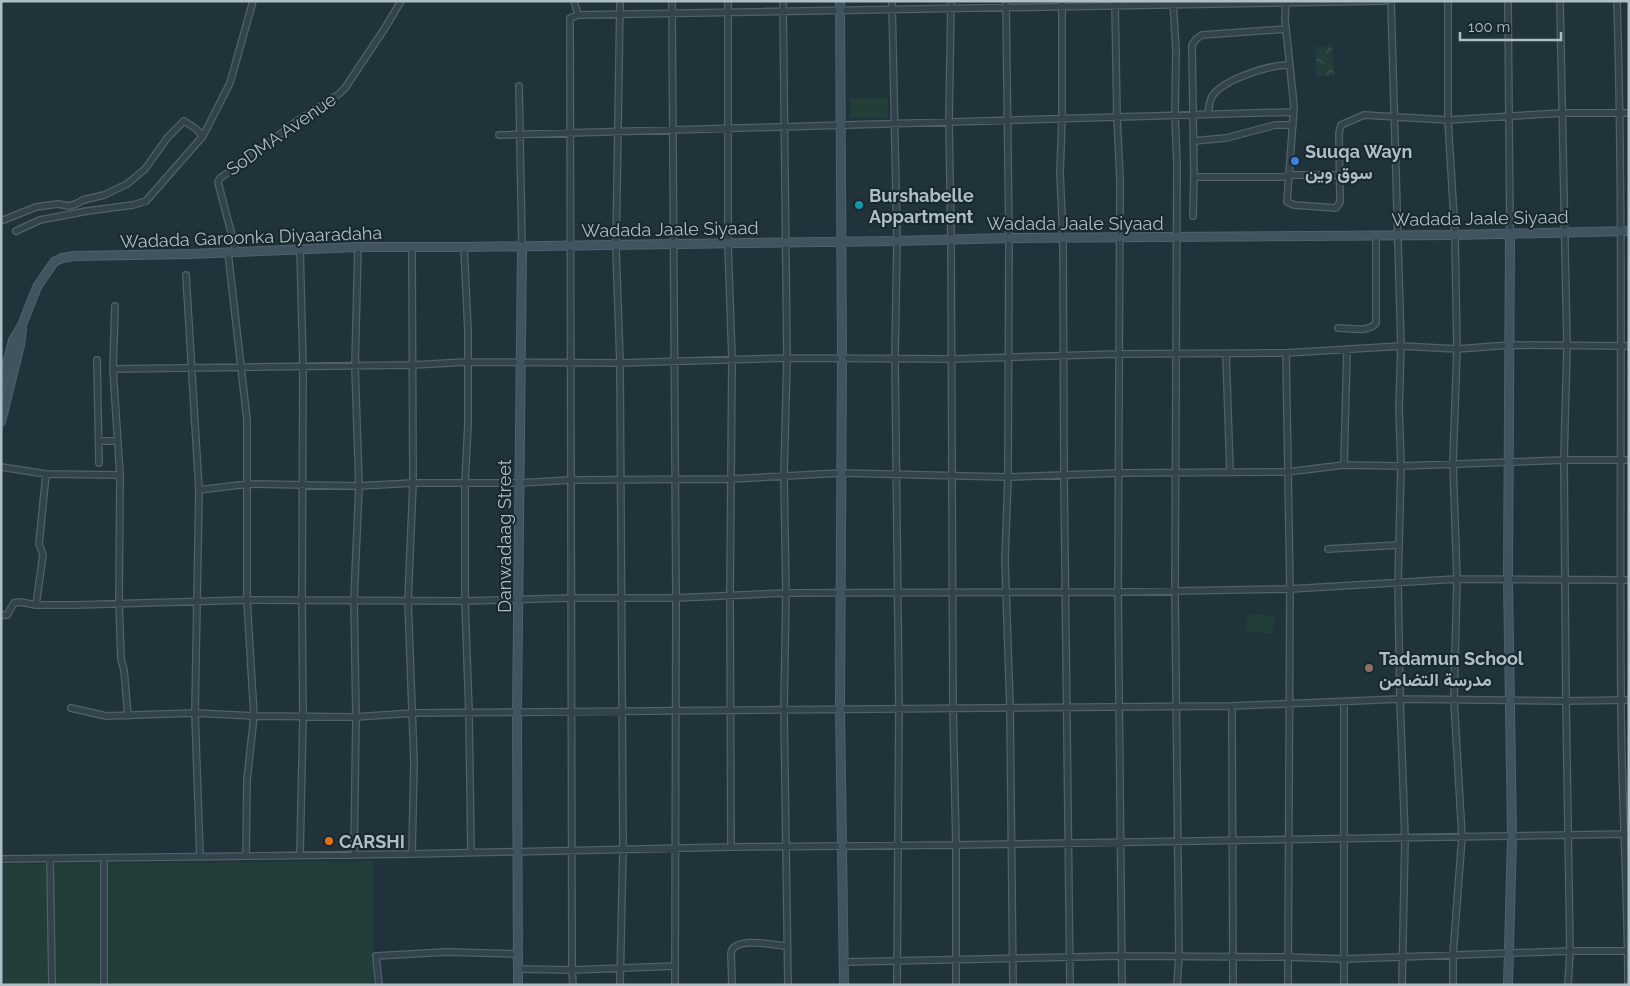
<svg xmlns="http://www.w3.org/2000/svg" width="1630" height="986" font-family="Raleway,Vazirmatn,sans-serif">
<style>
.green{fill:#233d39}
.park{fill:url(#park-crowns)}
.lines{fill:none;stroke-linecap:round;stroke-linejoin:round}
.street-casing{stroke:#516168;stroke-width:8}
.secondary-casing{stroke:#516168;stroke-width:10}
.street{stroke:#33434b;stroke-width:5.5}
.secondary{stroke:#41535e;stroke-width:8}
.shop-dot{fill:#3f7fe0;stroke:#19282f;stroke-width:2}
.culture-dot{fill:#0f9aa8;stroke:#19282f;stroke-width:2}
.education-dot{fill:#8d6e63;stroke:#19282f;stroke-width:2}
.food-dot{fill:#e8710a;stroke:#19282f;stroke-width:2}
.labels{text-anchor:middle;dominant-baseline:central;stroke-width:4;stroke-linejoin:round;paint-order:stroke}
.street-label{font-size:18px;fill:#aebec7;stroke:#19282f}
.poi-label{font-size:18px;font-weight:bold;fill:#aebec7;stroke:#19282f;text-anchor:start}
</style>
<defs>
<pattern id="park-crowns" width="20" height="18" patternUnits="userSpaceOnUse" patternTransform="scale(1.25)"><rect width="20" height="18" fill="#233d39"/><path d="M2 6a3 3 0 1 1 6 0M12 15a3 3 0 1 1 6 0" fill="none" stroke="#405754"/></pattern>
</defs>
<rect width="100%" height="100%" fill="#20323a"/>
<path class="green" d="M851,98H888V118H851Z
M1247,614L1275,616L1273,634L1245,631Z
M374,861L373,945L374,985H1V864Z"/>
<path class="park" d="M1332,46L1334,76L1317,77L1315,47Z"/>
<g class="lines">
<g class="street-casing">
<path id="street" d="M574,1L578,15
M672,1L676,598L675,985
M728,1V244L732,359L730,596L731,847
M783,1L787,358L784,476L786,593L784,709L788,985
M892,1L897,241L895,357L899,709L897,985
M951,1L949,122L951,239L953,707L956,845V985
M1006,1L1009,238L1008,477L1005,560L1010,707L1013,985
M1062,1V118L1060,173L1063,238L1064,475L1070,985
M1115,1L1117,117L1120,180L1118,592L1122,985
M1286,1L1285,19L1294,106L1287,202L1294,205L1336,208L1340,202L1339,133L1341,125L1364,115L1448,120L1562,113H1629
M1391,1L1401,346L1399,408L1401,466L1398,583L1400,699L1405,838L1402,985
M1448,1V120L1455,235L1457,349L1453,463L1457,579L1454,700L1462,837L1453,955V985
M1508,1L1510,233
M1560,1L1567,346L1564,460L1566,701L1570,951L1568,985
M1617,1C1624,234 1619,466 1621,698C1621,794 1628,889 1628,985
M1173,2L1176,50L1175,115L1177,164L1175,591L1179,957L1177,985
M519,86L522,247
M1208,114C1209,108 1209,101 1213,95C1225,79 1269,65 1289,65
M499,135L1293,112
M1193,141L1226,138L1275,125H1293
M1194,177H1283L1290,175H1340
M1193,216L1194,177L1192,45L1196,39L1202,35L1286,29
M1,221L36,207L58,204L68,206L76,204L83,200L104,195L127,184L145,169L168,137L184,121L195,128L203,136
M16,231L40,220L87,211L133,205L146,201L203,136L230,83L253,1
M464,247L468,331V424L465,483V601L469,713L471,853
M412,248L413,483L408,601L414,762L412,854
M236,251L220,190L218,182L220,178L244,162L297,121L339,94L345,88L385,28L401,1
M228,252L247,420V600L254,716L247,780L246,855
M186,275L199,490L195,713L200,857
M115,306L113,369L120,475L119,603L121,659L124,670L128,716
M1338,328C1349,328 1369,333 1376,323V235
M1286,353L1290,589L1288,985
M1226,354L1230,471
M97,360L99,463
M113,369L412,365L467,362L620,363L787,358L952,359L1118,354L1286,353L1401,346L1457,349L1510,345L1629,346
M99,441H118
M1344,465L1347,351
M1,467L46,474L120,475
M199,490L248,484L359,486L413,483H519L571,480L731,479L841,473L1008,477L1120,473L1287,472L1344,465L1401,466L1564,460H1629
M1328,549L1399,545
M36,605L43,555L39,544L46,474
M1,615H7L14,603L20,602L36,605H75L247,600L465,601L571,598H676L786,593L1118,592L1290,589L1457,579L1629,580
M1232,706L1233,985
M71,708L106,716L195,713L254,716L356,717L413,713L1232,706L1400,699L1566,701L1629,700
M300,855L303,716L302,602L303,366L300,248
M354,855L356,717L354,599L359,486L355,366L358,247
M1,859L412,854L731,847L956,845L1629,834
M50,859L52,985
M845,962L1121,956L1289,957L1344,959L1570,951H1629
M518,969L572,970L675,966
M104,985V858
M379,985L376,956L446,952L518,954
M573,985L572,970L570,18L578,15L1384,1
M620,985L623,849L620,363L616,249L620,1
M732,985L731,953C734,936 774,945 787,946
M1344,985V702"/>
</g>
<g class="secondary-casing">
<path id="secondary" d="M840,1L842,358L840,709L844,985
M1,387L13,340L22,325L37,287L54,262L62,258L74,256L190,254L358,247H464L897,241L1009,238L1455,235L1629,231
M1,422L20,345L22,329
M518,985L517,713L522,247
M1508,985L1512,837L1508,579L1510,233"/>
</g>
<use href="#street" class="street"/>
<use href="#secondary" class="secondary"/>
</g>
<circle class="shop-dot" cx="1295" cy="161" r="5"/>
<circle class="culture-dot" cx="859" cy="205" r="5"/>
<circle class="education-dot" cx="1369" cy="668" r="5"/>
<circle class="food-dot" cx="329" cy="841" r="5"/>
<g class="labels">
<g class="street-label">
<text transform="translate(281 134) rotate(-35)">SoDMA Avenue</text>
<text transform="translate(1480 218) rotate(-1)">Wadada Jaale Siyaad</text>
<text x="1075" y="223">Wadada Jaale Siyaad</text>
<text transform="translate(670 229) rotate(-1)">Wadada Jaale Siyaad</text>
<text transform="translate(251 237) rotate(-2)">Wadada Garoonka Diyaaradaha</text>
<text transform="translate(504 536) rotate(-90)">Danwadaag Street</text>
</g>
<g class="poi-label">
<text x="1305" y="151">Suuqa Wayn<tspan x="1305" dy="21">سوق وين</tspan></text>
<text x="869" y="195">Burshabelle<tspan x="869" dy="21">Appartment</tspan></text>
<text x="1379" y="658">Tadamun School<tspan x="1379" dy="21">مدرسة التضامن</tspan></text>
<text x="339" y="841">CARSHI</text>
</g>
</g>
<rect width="1630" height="986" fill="none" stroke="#aebec7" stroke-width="5"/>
<path d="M1460 32v8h101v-8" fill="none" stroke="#aebec7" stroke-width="2.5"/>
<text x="1468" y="32" font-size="15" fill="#aebec7" stroke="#19282f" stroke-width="4" paint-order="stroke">100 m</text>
</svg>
